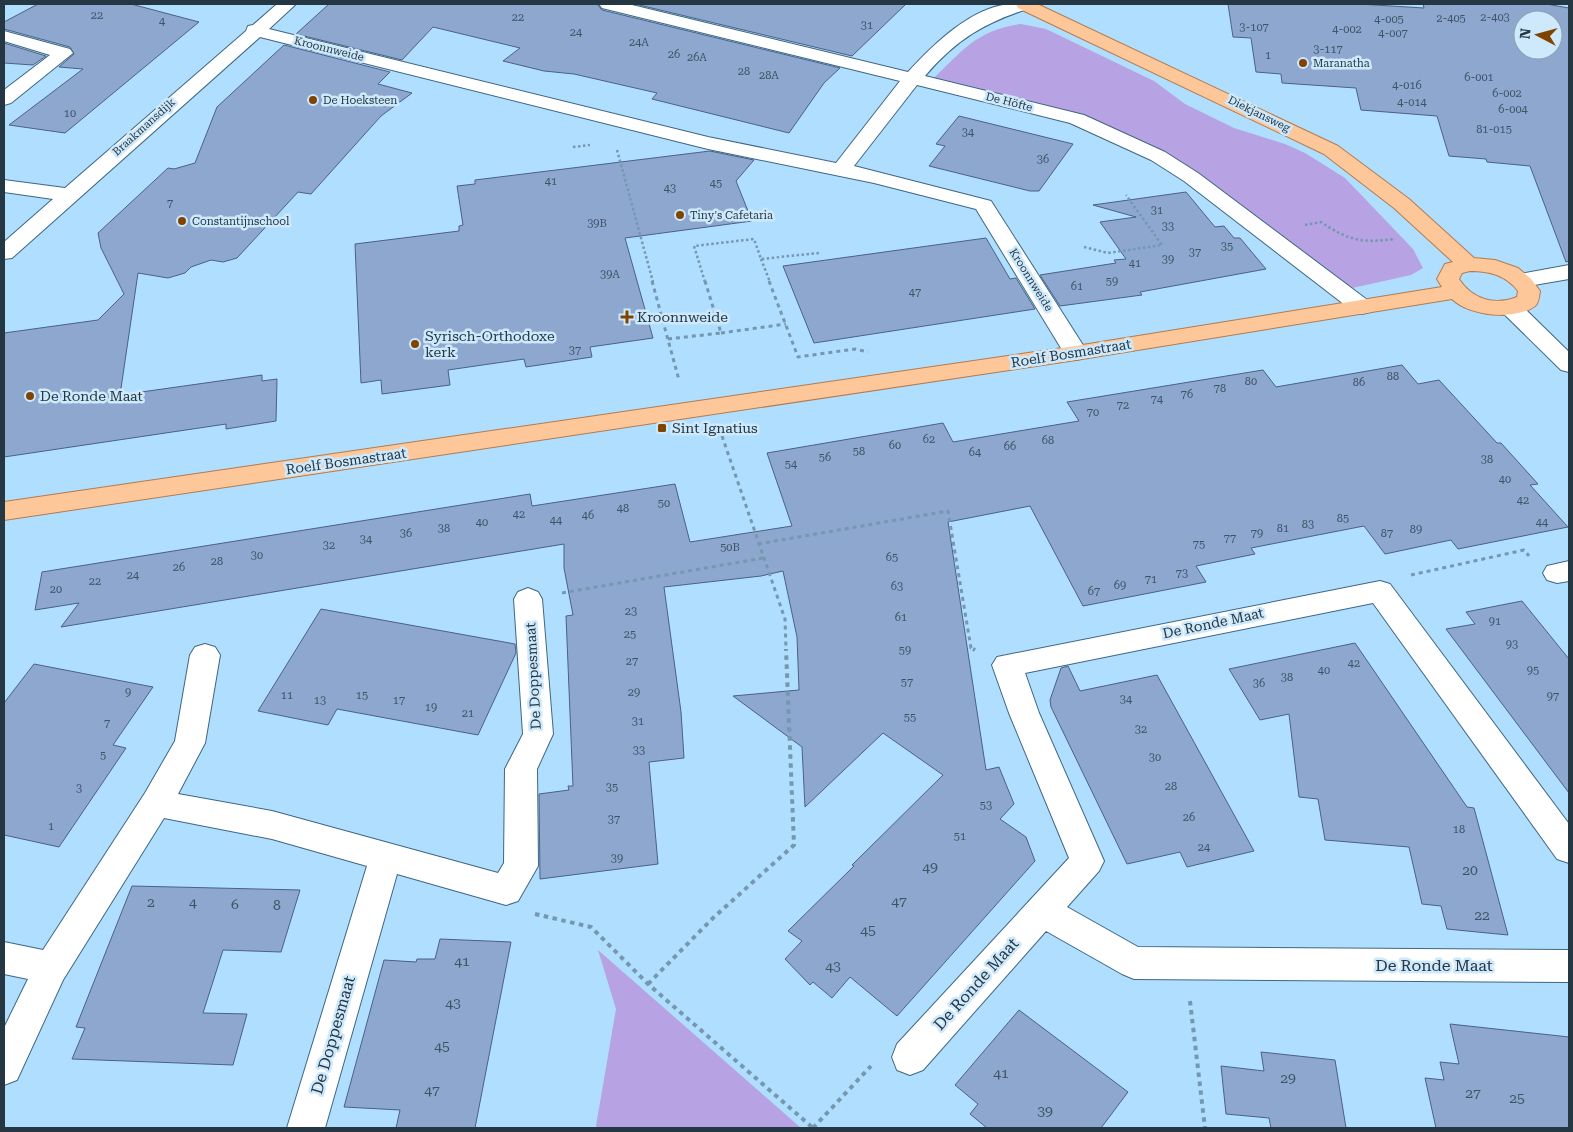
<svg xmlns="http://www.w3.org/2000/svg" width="1573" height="1132" font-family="'Roboto Serif',serif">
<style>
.green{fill:#b7a2e3}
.building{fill:#8da7ce;stroke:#4a6185;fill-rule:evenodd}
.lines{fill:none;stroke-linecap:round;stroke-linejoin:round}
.minor-casing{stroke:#3d6783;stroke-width:2}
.major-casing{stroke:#b17c4f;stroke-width:2}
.path-far2{stroke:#7597af;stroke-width:2.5;stroke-dasharray:2.5 2.5;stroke-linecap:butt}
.path-far1{stroke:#7597af;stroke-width:3;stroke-dasharray:4 4;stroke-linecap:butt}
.path{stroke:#7597af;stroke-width:4;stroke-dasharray:4.5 4.5;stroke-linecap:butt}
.minor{fill:#fff;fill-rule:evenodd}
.major{fill:#fec799;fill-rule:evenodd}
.poi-dot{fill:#814400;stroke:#cee9fc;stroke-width:2}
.labels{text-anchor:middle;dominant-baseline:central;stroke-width:5;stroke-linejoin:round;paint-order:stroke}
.number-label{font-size:11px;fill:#3e5366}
.far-street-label{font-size:11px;fill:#243743;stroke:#cee9fc}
.far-poi-label{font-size:11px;fill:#243743;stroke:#cee9fc;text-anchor:start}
.poi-label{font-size:14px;fill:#243743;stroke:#cee9fc;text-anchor:start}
.street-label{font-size:14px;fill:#243743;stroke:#cee9fc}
.near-number-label{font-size:14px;fill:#3e5366}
.near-street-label{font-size:16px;fill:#243743;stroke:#cee9fc}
</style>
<rect width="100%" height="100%" fill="#b0defe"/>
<path class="green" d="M1021,24L1046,29L1154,81L1185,104L1234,128L1285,144L1305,153L1345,178L1413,249L1423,268L1411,275L1348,289L1125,135L933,79C963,50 977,30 1021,24Z
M598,950L801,1128H598L596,1126L616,1009Z"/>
<path class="building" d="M38,4H131L199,22L65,133L9,125L83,69L59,67L74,54L70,47L4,29V22Z
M329,4H597L602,10L840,68L824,83L789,133L652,99L657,93L574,74L544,71L503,61L520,48L433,27L402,60L296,34Z
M635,4H906L852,56Z
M1228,4H1359L1424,8L1423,4H1546L1569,8V261L1566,262L1530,166L1487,162L1486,159L1449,156L1437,116L1361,110L1356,88L1282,83L1281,74L1256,72L1251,38L1233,37ZM1523,20H1553V50H1523Z
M4,43L46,56L33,65L4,63Z
M284,45L390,72L378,84L412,93L381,116L311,194L298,192L237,258L223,262L211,260L191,267L185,273L168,278L138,273L120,395L262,375V381L277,379L276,421L226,429V424L4,457V333L98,320L124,294L101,248L98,233L168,168L174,169L195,163L217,107Z
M959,116L1073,144L1039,191H1030L929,166L945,146L936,144Z
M710,151L754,160L736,181L752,221L625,238L653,338L590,347L592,357L526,367L524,359L448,370L450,385L382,394L381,380L361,383L355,244L459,231V226L463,225L457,186L475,184V180Z
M1186,192L1215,227L1224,226L1234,238H1240L1266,269L1140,292L1142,295L1060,306L1040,275L1116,263L1114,260L1126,259L1100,222L1136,217L1093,205Z
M986,238L1010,279L1016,278L1035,309L814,343L783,266Z
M1402,365L1418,384L1439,380L1497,443H1501L1538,484L1530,485L1568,527L1458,549L1451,540L1385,554L1364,526L1251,548L1255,554L1196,566L1206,582L1083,606L1030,506L948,522L986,770L999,767L1014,804L1000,819L1026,837L1035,861L897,1016L850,977L832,998L813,982L810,985L785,959L802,941L788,931L854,866L852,865L943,775L883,733L805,807L802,747L733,696L799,690L797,637L783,571L761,576L664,587L681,712L684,758L649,762L658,864L540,879L539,794L569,790L568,786H573L566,616L573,615L564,568V544L61,627L79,603L35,610L42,572L530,494L532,506L675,484L690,542L792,526L767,453L943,423L953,442L1079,421L1067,402L1263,370L1276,387Z
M1522,601L1569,659V793L1446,629L1475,624L1466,612Z
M321,609L515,644L516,653L478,735L337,709L328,725L258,711Z
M1355,643L1467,807L1474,808L1508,935L1447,929L1441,906L1422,904L1409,847L1325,840L1318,799L1299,797L1289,714L1260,720L1229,669Z
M34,664L153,687L113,745L126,748L59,847L4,835V703Z
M1068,666L1080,691L1157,675L1254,851L1187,867L1180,852L1127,864L1051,707L1050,700L1061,668Z
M132,886L300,890L281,952L223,950L203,1013L247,1014L233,1065L72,1059L85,1028L76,1027Z
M440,939L511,942L475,1128H396L400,1110L344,1107L384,960L416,962L417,959H435Z
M1019,1010L1128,1092L1101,1128H987L970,1114L978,1104L955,1085Z
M1450,1024L1569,1037V1128H1436L1425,1078L1444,1080L1440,1062L1459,1064Z
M1261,1052L1335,1060L1346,1128H1271L1269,1118L1226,1114L1221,1066L1264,1071Z"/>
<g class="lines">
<g class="minor-casing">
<path id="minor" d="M277,4H296L269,29L708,137L836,163L900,81L602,8L599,4H628L908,72C933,45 970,8 1009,4C1017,3 1025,4 1032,4L1030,8C984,23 957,39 925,76L1084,115L1165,152L1198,173L1370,302L1373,307L1370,312L1362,314L1354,312L1184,181L1151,160L1070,123L917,85L854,166L991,201L1088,353L1084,358L1076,360L1068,358L1064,353L976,209L874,183L708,149L260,37L12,258L4,259V242L53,199L4,192V180L65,188L246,31L248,26L253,25Z
M4,31L70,49L73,53L11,103L4,105V90L50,55L4,41Z
M1569,265V279L1522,287L1514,285L1511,280L1514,275Z
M1512,302L1520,304L1569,352V372L1561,370L1504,314L1501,309L1504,304Z
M1569,561V581L1557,583L1547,580L1543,573L1547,566Z
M1380,581L1390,584L1569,824V863L1557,859L1373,603L1025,673L1039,713L1104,861L1099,871L1067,907L1138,947L1569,950V982L1134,979L1122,974L1046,931L923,1070L910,1075L897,1070L892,1057L897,1044L1069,858L1009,713L992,665L997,657Z
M528,588L538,592L542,599L553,734L537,769L538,866L518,901L506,905L397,874L325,1128H287L367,866L272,839L164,818L63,980L17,1080L4,1085V1028L28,979L4,974V942L43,950L145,793L175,741L190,655L195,647L205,644L215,647L220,655L205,743L178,794L272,811L498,873L504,863L505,769L523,734L514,599L518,592Z"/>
</g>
<g class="major-casing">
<path id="major" d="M1016,4H1037L1338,146L1409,199L1474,258L1495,260L1518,268L1531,279L1540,291C1539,296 1539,303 1535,306C1515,321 1469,316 1452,299L1076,360L4,520V502L1076,346L1442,287L1437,279L1445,264L1453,262L1394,208L1324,154L1018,8ZM1470,271C1489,271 1506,275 1518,291L1517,297C1494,306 1472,299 1459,279L1462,273Z"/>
</g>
<path class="path-far2" d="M573,147L590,145
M617,150L653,282
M1305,225L1321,222C1349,241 1362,243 1395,239
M1084,247L1108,253L1162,245L1126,195
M761,259L770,282
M705,282L694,246L754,239L761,259L819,253"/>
<path class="path-far1" d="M652,281L679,380
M769,281L798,357L855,349L868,352
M721,333L786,324
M668,339L721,333L705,281
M722,436L785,619L786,650
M758,544L948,511L971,648L975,650
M1411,575L1524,550L1529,556
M562,593L763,558"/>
<path class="path" d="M973,649L975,650
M535,914L591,927L648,984L813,1128
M648,984L713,918L794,845L786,649
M1190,1001L1205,1128
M813,1128L871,1066"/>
<use href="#minor" class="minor"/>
<use href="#major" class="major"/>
</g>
<g class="poi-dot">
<circle cx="1303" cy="63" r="5"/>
<circle cx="313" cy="100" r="5"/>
<circle cx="680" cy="215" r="5"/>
<circle cx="182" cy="221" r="5"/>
<path d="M624.5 309.5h5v5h5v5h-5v5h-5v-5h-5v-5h5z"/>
<circle cx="415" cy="344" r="5"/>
<circle cx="30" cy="396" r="5"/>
<rect x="657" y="423" width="10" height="10" rx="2.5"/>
</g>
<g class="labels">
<g class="number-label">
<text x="97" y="15">22</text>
<text x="518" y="17">22</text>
<text x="1495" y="17">2-403</text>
<text x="1451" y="18">2-405</text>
<text x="1389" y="19">4-005</text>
<text x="162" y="21">4</text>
<text x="867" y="25">31</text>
<text x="1254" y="27">3-107</text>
<text x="1347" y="29">4-002</text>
<text x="576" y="32">24</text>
<text x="1393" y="33">4-007</text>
<text x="639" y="42">24A</text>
<text x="1328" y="49">3-117</text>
<text x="674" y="54">26</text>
<text x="1268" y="55">1</text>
<text x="697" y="57">26A</text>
<text x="744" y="71">28</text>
<text x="769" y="75">28A</text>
<text x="1479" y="77">6-001</text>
<text x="1407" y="85">4-016</text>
<text x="1507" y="93">6-002</text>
<text x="1412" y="102">4-014</text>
<text x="1513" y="109">6-004</text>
<text x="70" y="113">10</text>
<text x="1494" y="129">81-015</text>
<text x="968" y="132">34</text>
<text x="1043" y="159">36</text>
<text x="551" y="181">41</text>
<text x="716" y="183">45</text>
<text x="670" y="188">43</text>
<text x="170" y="203">7</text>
<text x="1157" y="210">31</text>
<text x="597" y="223">39B</text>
<text x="1168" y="226">33</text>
<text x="1227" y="246">35</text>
<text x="1195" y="252">37</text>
<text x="1168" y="259">39</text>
<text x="1135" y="263">41</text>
<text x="610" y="274">39A</text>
<text x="1112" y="281">59</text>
<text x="1077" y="286">61</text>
<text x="915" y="292">47</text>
<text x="575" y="350">37</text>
<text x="1393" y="376">88</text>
<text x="1251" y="381">80</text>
<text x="1359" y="382">86</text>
<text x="1220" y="388">78</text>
<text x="1187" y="394">76</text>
<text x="1157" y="399">74</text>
<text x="1123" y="405">72</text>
<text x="1093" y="412">70</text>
<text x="929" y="439">62</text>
<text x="1048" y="440">68</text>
<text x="895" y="445">60</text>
<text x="1010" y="446">66</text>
<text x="859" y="451">58</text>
<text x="975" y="452">64</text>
<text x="825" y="457">56</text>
<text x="1487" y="459">38</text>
<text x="791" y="464">54</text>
<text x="1505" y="479">40</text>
<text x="1523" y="500">42</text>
<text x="664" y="503">50</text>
<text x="623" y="508">48</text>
<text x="519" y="514">42</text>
<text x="588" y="515">46</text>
<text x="1343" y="518">85</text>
<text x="556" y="520">44</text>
<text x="482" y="522">40</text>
<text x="1542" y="522">44</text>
<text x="1308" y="524">83</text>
<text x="444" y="528">38</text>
<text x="1283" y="528">81</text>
<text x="1416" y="529">89</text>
<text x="406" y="533">36</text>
<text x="1257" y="533">79</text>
<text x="1387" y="533">87</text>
<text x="1230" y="538">77</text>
<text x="366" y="539">34</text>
<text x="1199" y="544">75</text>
<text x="329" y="545">32</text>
<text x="730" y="547">50B</text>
<text x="257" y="555">30</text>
<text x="892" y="557">65</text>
<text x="217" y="561">28</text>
<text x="179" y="567">26</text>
<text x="1182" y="573">73</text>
<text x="133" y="575">24</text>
<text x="1151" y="579">71</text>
<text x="95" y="581">22</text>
<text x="1120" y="585">69</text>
<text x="897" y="586">63</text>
<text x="56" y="589">20</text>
<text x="1094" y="591">67</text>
<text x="631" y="611">23</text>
<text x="901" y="617">61</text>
<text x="1495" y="621">91</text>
<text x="630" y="634">25</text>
<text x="1512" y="644">93</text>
<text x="905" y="650">59</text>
<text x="632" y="661">27</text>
<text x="1354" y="663">42</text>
<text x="1324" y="670">40</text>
<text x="1533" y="670">95</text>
<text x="1287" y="677">38</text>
<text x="907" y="682">57</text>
<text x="1259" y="683">36</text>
<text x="128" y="692">9</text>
<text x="634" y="692">29</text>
<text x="287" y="695">11</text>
<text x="362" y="695">15</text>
<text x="1553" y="696">97</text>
<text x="1126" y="699">34</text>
<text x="320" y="700">13</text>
<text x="399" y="700">17</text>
<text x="431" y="707">19</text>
<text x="468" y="713">21</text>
<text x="910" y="717">55</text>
<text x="638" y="721">31</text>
<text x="107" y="723">7</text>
<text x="1141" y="729">32</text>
<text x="639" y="750">33</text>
<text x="103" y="755">5</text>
<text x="1155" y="757">30</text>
<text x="1171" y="786">28</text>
<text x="612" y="787">35</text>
<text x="79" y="788">3</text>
<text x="986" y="805">53</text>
<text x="1189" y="817">26</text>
<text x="614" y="819">37</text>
<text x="51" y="826">1</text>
<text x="1459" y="829">18</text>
<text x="960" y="836">51</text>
<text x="1204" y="847">24</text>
<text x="617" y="858">39</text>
</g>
<g class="far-street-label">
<text transform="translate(329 49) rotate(14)">Kroonnweide</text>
<text transform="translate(1009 102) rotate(14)">De Höfte</text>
<text transform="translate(1259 114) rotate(26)">Diekjansweg</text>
<text transform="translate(144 127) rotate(-42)">Braakmansdijk</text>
<text transform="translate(1031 280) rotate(58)">Kroonnweide</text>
</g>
<g class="far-poi-label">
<text x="1313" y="63">Maranatha</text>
<text x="323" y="100">De Hoeksteen</text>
<text x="690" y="215">Tiny's Cafetaria</text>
<text x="192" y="221">Constantijnschool</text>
</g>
<g class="poi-label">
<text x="637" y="317">Kroonnweide</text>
<text x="425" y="336">Syrisch-Orthodoxe<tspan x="425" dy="16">kerk</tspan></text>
<text x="40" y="396">De Ronde Maat</text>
<text x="672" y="428">Sint Ignatius</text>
</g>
<g class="street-label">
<text transform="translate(1071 353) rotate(-9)">Roelf Bosmastraat</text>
<text transform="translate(346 461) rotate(-8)">Roelf Bosmastraat</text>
<text transform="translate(1213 623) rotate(-12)">De Ronde Maat</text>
<text transform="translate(533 676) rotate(-93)">De Doppesmaat</text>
</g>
<g class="near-number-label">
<text x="930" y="867">49</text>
<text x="1470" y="870">20</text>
<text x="899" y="901">47</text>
<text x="151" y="902">2</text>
<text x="193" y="902">4</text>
<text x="235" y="904">6</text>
<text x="277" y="905">8</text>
<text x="1482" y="915">22</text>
<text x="868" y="930">45</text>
<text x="462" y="961">41</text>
<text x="833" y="966">43</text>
<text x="453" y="1003">43</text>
<text x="442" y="1046">45</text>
<text x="1001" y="1073">41</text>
<text x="1288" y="1078">29</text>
<text x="432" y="1090">47</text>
<text x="1473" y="1093">27</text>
<text x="1517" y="1098">25</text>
<text x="1045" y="1111">39</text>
</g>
<g class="near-street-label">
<text x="1434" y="965">De Ronde Maat</text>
<text transform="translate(976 984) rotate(-48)">De Ronde Maat</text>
<text transform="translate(333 1035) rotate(-74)">De Doppesmaat</text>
</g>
</g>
<rect width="1573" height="1132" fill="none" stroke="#243743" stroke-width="10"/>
<g transform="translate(1538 35) rotate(276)"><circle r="24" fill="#cee9fc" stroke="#8aa2b2"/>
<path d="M0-4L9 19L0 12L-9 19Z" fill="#814400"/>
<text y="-8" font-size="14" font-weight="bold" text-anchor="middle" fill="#243743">N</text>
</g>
</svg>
